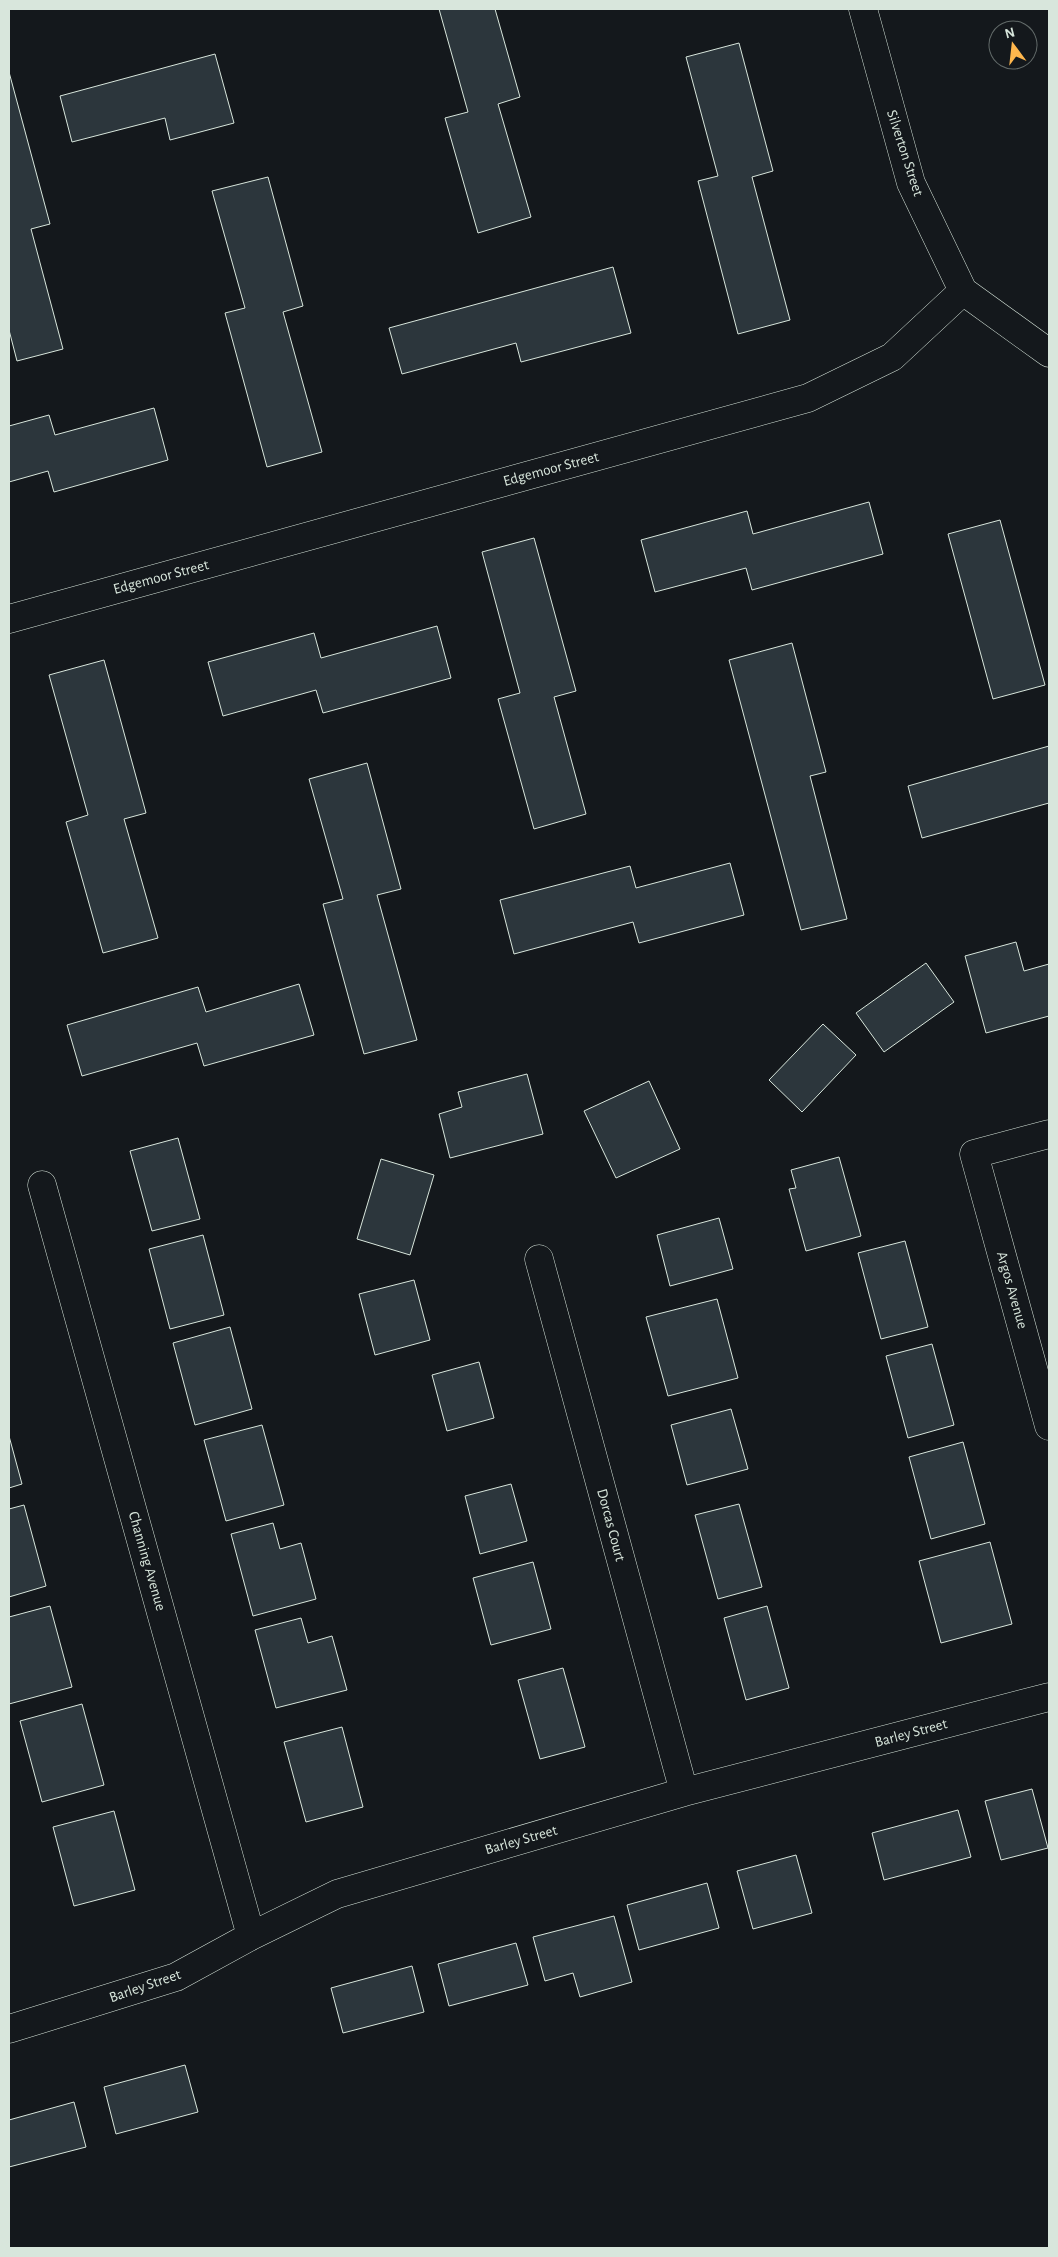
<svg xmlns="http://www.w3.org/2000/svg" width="1058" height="2257" font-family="'Alegreya Sans',sans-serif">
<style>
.building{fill:#2c363c;stroke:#d8e6dc}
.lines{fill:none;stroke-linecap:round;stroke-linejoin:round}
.minor-casing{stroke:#d8e6dc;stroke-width:29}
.minor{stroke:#14181c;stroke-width:28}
.labels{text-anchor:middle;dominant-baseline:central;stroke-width:4;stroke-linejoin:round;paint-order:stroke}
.street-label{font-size:15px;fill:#d8e6dc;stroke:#14181c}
</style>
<rect width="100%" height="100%" fill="#14181c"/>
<path class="building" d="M439,9H495L520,97L498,104L531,217L478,233L445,118L468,112Z
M739,43L773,171L752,177L790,320L738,334L698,181L718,176L686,57Z
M215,54L234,123L170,140L165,118L72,142L60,96Z
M9,72L50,224L31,229L63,349L17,361L9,330Z
M268,177L303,306L283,312L322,452L267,467L225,313L245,308L212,191Z
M613,267L631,333L521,362L516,343L402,374L389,328Z
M154,408L168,460L54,492L48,471L9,482V426L49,415L55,435Z
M869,502L883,554L752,590L746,568L655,592L641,540L747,511L753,534Z
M1000,520L1045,685L993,699L948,534Z
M534,538L576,691L554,697L586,814L534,829L498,699L520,693L482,552Z
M437,626L451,678L323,713L316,690L223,716L208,662L314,633L321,658Z
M792,643L826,772L810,776L847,919L801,930L729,660Z
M104,660L146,813L124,819L158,938L103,953L66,822L88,815L49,675Z
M1049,746V803L922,838L908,786Z
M367,763L401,889L377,895L417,1040L364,1054L323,904L343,899L309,779Z
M730,863L744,915L639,943L633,922L514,954L500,900L630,866L636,888Z
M1016,942L1024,971L1049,964V1016L986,1033L965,956Z
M926,963L954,1002L884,1052L856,1013Z
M299,984L314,1035L204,1066L197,1043L82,1076L67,1025L198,987L206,1012Z
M823,1024L856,1055L802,1112L769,1080Z
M527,1074L543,1134L450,1158L439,1114L462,1107L458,1092Z
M649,1081L680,1149L616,1178L584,1111Z
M178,1138L200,1219L152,1231L130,1151Z
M839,1157L861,1236L806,1251L789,1189L796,1188L791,1170Z
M381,1159L434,1175L410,1255L357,1239Z
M719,1218L733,1269L670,1286L657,1235Z
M203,1235L224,1315L170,1329L149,1249Z
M905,1241L928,1327L881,1339L858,1253Z
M414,1280L430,1340L375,1355L359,1294Z
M717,1299L738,1378L668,1396L646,1317Z
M230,1327L252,1409L195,1425L173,1343Z
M932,1344L954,1425L908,1438L886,1356Z
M479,1362L494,1418L447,1431L432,1375Z
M731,1409L748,1469L687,1485L671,1425Z
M262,1425L284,1505L226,1521L204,1440Z
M9,1436L22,1484L9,1488Z
M963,1442L985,1524L931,1539L909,1457Z
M511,1484L527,1541L480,1554L465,1496Z
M739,1504L762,1587L718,1599L695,1515Z
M24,1505L46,1586L9,1597V1509Z
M273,1523L280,1549L301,1543L316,1599L253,1616L231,1534Z
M990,1542L1012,1624L941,1643L919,1561Z
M533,1562L551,1629L491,1645L473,1578Z
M50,1606L72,1687L9,1704V1617Z
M767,1606L789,1688L746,1700L724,1618Z
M301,1618L308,1643L332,1636L347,1690L276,1708L255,1630Z
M563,1668L585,1747L540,1759L518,1680Z
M82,1704L104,1785L42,1802L20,1721Z
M342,1727L363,1807L306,1822L284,1742Z
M1032,1789L1048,1848L1001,1860L985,1801Z
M958,1810L971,1857L884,1880L872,1833Z
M114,1811L135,1890L74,1906L53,1827Z
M796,1855L812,1913L753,1929L737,1871Z
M707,1883L719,1928L639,1950L627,1905Z
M614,1916L632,1982L580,1997L573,1973L545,1981L533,1937Z
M516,1943L528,1985L449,2006L438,1964Z
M412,1966L424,2012L343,2033L331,1988Z
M185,2065L198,2112L116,2134L104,2087Z
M74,2102L86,2147L9,2167V2120Z"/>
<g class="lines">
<g class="minor-casing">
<path id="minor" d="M863,9L911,183L963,291L1049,353
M9,619L808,398L892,357L963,291
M1049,1134L974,1154L1049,1426
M42,1185L251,1936
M539,1259L684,1792
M9,2029L176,1977L251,1936L337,1894L684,1792L1049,1697"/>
</g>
<use href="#minor" class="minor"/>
</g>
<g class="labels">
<g class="street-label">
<text transform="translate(905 153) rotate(72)">Silverton Street</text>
<text transform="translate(551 469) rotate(-15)">Edgemoor Street</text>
<text transform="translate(161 577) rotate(-15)">Edgemoor Street</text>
<text transform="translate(1012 1290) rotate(74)">Argos Avenue</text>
<text transform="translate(611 1525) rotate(75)">Dorcas Court</text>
<text transform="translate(147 1561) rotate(74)">Channing Avenue</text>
<text transform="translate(911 1733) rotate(-15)">Barley Street</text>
<text transform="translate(521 1840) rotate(-16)">Barley Street</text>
<text transform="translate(145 1986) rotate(-19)">Barley Street</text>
</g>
</g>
<rect width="1058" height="2257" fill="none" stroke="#d8e6dc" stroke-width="20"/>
<g transform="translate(1013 45) rotate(345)"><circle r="24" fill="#14181c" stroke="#626a69"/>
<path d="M0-4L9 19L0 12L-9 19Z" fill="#ffb74d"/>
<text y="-8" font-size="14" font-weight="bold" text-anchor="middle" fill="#d8e6dc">N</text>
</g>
</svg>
